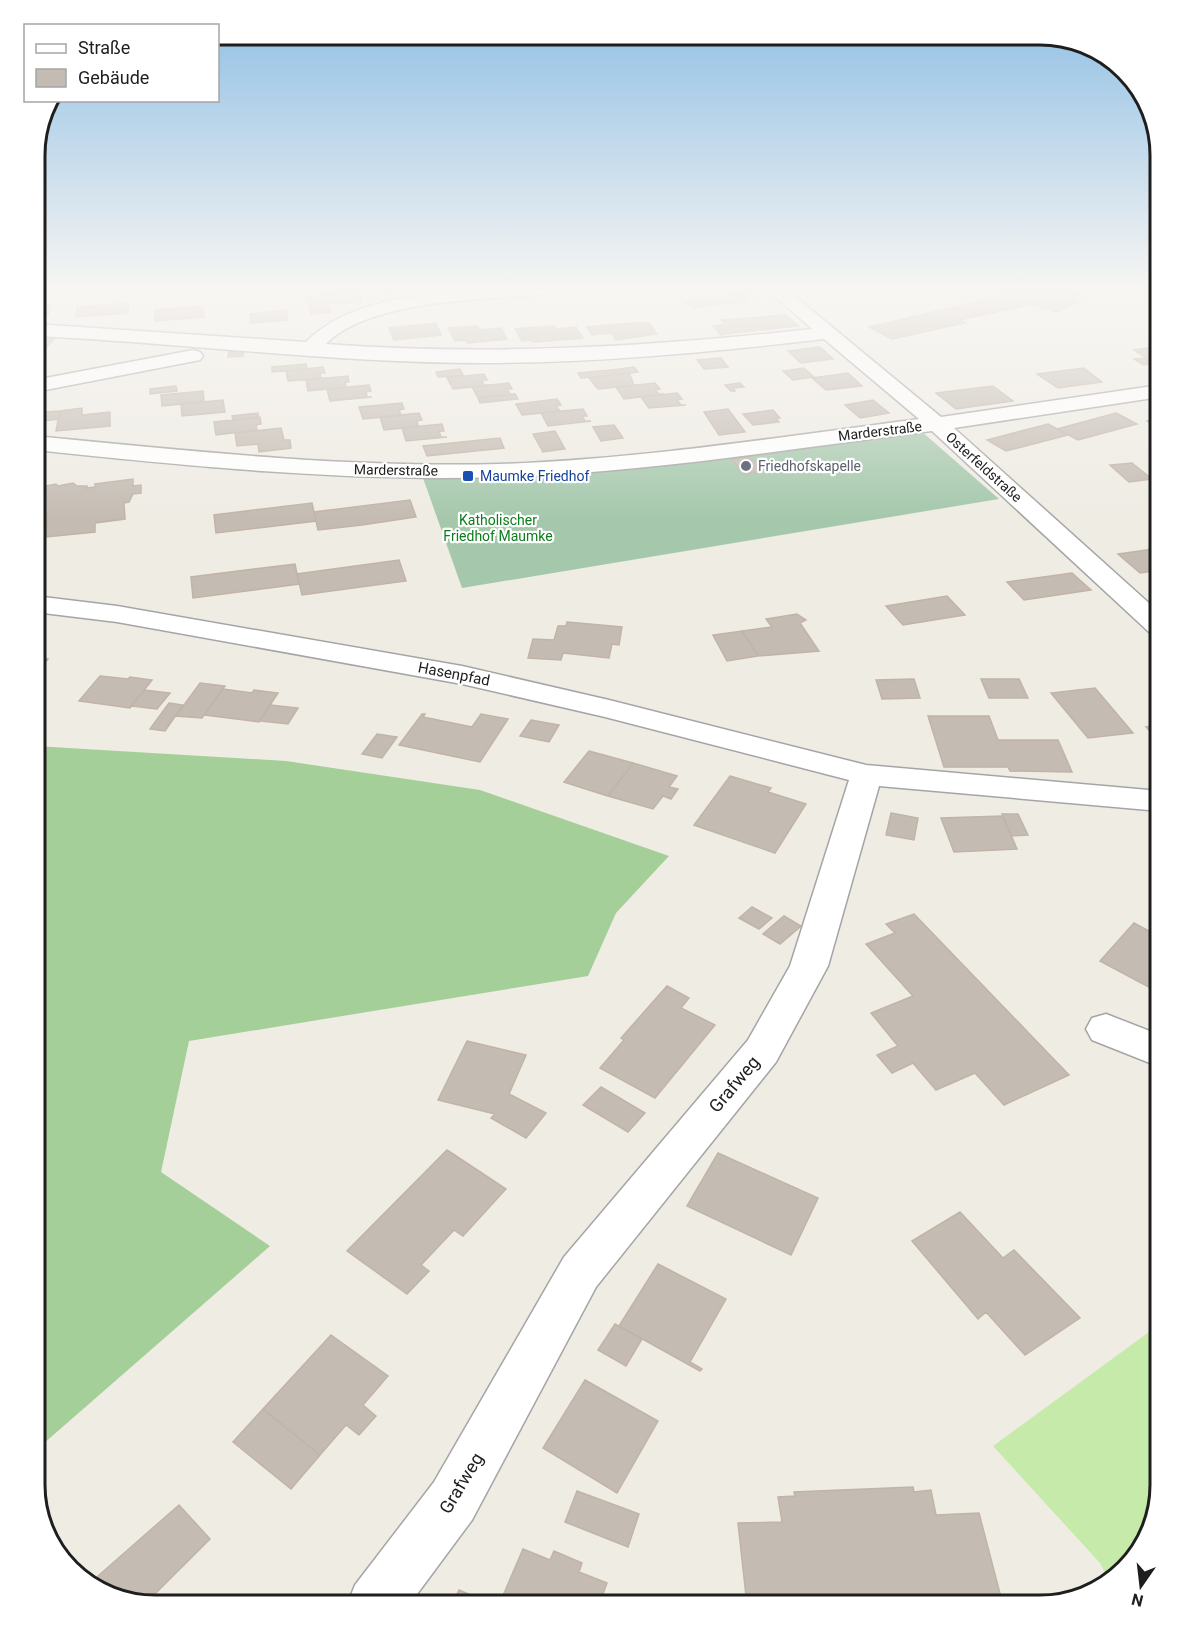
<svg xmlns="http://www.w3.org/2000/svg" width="1195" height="1640" font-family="Roboto,sans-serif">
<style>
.grass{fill:#c5eaa9}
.forest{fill:#a5cf98}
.cemetery{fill:#a5c8ac}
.building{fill:#c4bcb3;stroke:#c1b3a6;stroke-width:1.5}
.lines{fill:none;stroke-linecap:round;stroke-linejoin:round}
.street-casing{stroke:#a5a5a5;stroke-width:3}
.street{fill:#fff;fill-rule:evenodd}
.worship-dot{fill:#6b7280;stroke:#fff;stroke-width:2}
.transit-dot{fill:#1a4fb4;stroke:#fff;stroke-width:2}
.labels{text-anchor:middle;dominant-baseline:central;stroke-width:4.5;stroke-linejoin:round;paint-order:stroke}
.far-street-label{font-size:14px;fill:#1e1e1e;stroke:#fff}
.far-worship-label{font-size:14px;fill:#5b616d;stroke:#fff;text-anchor:start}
.far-transit-label{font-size:14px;fill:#164399;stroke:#fff;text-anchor:start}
.far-park-label{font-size:14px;fill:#0b7d1b;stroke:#fff}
.street-label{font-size:15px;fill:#1e1e1e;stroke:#fff}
.near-street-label{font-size:18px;fill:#1e1e1e;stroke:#fff}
.rim{fill:none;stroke:#1e1e1e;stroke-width:3}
</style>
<rect width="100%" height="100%" fill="#efece4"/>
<path class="grass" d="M1160,1324V1485L1144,1545L1109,1580L1100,1563L993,1446Z"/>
<path class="forest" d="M35,746L286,761L480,790L669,856L616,913L588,976L189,1041L161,1172L270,1246L35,1451Z"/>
<path class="cemetery" d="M921,431L999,499L462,588L423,478Z"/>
<path class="building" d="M377,289H422L423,291L380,296Z
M1005,289H1063L1081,294L1072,298L1081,301L1057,312L1030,304L1019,307L994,293Z
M358,290L362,302L309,305L306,295Z
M751,291L758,296L744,298L737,292Z
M737,292L748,301L705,306L696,298Z
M997,297L1019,307L959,320L965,323L892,339L869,327Z
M698,300L705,306L693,308L686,302Z
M128,303V313L76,317L77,307Z
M50,305L48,315L35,316V306Z
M203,306L204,317L155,321V310Z
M329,306L331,312L311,314L309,307Z
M286,310L288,320L251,323L250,314Z
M786,315L798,326L734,333L721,320Z
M436,323L441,335L394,340L389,328Z
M633,323H649L657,334L616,340L606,325Z
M725,324L734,333L721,335L713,326Z
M606,325L611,333L592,335L587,327Z
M477,326L480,330L501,328L507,339L467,343L460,327Z
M554,326L556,329L576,327L583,338L533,342L525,328Z
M460,327L466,340L455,341L448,328Z
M525,328L532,340L522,341L515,329Z
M35,339H54L43,351H35Z
M1160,346V363L1144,365L1134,359L1146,358L1134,350Z
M820,347L833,359L801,363L788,351Z
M243,348V356L228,357L229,349Z
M721,358L728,367L704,369L697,360Z
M306,364L307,369L272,372V367Z
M323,367L325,373H320L321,378H326L288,381L286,371Z
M634,367L638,372L615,375L611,370Z
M804,368L814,377L793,380L783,371Z
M1084,368L1102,382L1058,388L1037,374Z
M460,369L463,375L438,377L436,372Z
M611,370L615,375L581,378L578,373Z
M629,373L634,385H638L598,389L589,378Z
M848,373L862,386L826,390L812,378Z
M484,374L487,380H482L484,385H490L453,389L447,378Z
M348,376L349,382H345L346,387H351L308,391L306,380Z
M509,383L512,389H507L510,394H515L478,398L472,387Z
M655,383L660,389L655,390L659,394H664L624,399L616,387Z
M740,383L744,387L733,388L735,391H731L725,385Z
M369,385L371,391L366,392L367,397H372L330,401L327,389Z
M176,386L177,391L150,394V389Z
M993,386L1013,401L956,409L936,393Z
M203,391L204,402L162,406L161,395Z
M677,393L682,399L677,400L681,405H686L649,408L641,397Z
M515,394L518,399L480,403L478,398Z
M557,399L561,405L556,406L560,411H564L522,415L516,404Z
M223,400L225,412L182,416L181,404Z
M873,400L889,413L860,418L845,405Z
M402,403L404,409L399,410L401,415H406L363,419L359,407Z
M82,408V415L110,412V426L56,431L60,411Z
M583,409L587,416H582L585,421H591L548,426L541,413Z
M728,409L745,432L719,435L704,412Z
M773,410L780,418H776L779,422L753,425L743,414Z
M60,411L59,419L43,421L44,412Z
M258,413V418L233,420L232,416Z
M419,413L422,420L417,421L418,426H424L384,430L380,417Z
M1116,413L1137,424L1078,440L1057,429Z
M260,417L261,424L256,425L257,430L216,435L214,422Z
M1160,419V431L1147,421Z
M442,424L444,431H439L441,437H447L406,441L402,428Z
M1048,424L1068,435L1006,451L987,440Z
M614,425L623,438L601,441L593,427Z
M281,428L284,440H290L291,448L259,452L258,444L237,446L235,433Z
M555,431L565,449L543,452L533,434Z
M500,438L504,448L427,456L423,446Z
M749,457L762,471L744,474L732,460Z
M1132,463L1152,479L1129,482L1110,465Z
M133,479V486L141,485V493L133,494L129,502L124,503L125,519L95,523V532L46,537L47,514H35V485L39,484L41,487L56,484L58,486L73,483L77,486H87L86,488L95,487V484Z
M410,500L416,517L362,525L318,530L314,512Z
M312,503L316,521L216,533L214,515Z
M1160,548V570L1140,573L1118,554Z
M399,560L406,581L302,595L297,574Z
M295,564L299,584L193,598L191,577Z
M1072,573L1091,590L1024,600L1007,582Z
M947,596L965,615L903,625L886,606Z
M797,614L806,620L800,623L819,651L758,656L742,631L772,627L766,619Z
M567,622L622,627L619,645L612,644L609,658L563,653L561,660L528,658L533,639L554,640L558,626H566Z
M742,631L758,656L727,661L713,635Z
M35,658L48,659L35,676Z
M100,676L128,679L130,677L152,680L130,708L79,701Z
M914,679L920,698L882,699L876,680Z
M981,679H1019L1028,698H989Z
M200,683L225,686L202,718L176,716Z
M1095,688L1133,733L1088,738L1051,693Z
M223,689L252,693L254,690L278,693L259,722L204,715Z
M144,690L170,693L157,709L131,706Z
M169,703L183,705L165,731L150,729Z
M270,705L298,708L288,724L260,721Z
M422,714H425L423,717L472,727L481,714L508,719L480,762L399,745Z
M928,716H989L998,740H1058L1072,772L1010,771L1008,767H944Z
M531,720L559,725L549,742L520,736Z
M1160,724V742L1146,727Z
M377,734L397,737L382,758L362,754Z
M589,751L633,763L608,796L564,782Z
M633,763L677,776L669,787L678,789L671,799L663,796L653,809L608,796Z
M730,776L771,788L768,792L806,804L775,853L694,825Z
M891,813L918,818L914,840L886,835Z
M1002,814H1018L1028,835L1011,836Z
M1003,816L1017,849L954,852L941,818Z
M752,907L772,918L759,929L739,918Z
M914,914L1069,1075L1004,1105L975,1073L936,1090L913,1063L892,1073L877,1055L898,1046L871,1013L913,996L866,944L895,933L886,924Z
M784,916L801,926L780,944L763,934Z
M1134,923L1160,937V993L1100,961Z
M667,986L689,998L681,1008L715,1025L655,1098L600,1068L624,1040L621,1038Z
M467,1041L526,1055L509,1094L546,1113L526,1138L491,1118L495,1114L438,1100Z
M601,1087L645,1113L628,1132L583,1105Z
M447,1150L506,1189L463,1236L454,1230L421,1265L429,1271L407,1294L347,1251Z
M718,1153L818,1198L791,1255L687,1206Z
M960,1212L1003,1258L1014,1250L1080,1318L1025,1355L986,1312L978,1319L912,1241Z
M658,1264L726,1299L690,1362L702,1369L700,1371L619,1326Z
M615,1324L642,1339L626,1366L598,1350Z
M331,1335L388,1376L363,1405L376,1416L359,1435L346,1425L320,1455L263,1409Z
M585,1380L658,1421L617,1493L543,1448Z
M263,1409L320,1455L291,1489L233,1442Z
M913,1487L914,1492L931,1490L936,1515L979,1513L1003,1605H938L937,1599L889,1601L890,1605H859V1603L747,1605L738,1523L782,1522L778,1497L795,1496L794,1492Z
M577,1491L639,1514L628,1547L565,1522Z
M179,1505L210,1539L145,1604L95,1589L89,1584Z
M523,1549L550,1560L554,1551L582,1563L579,1572L607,1583L599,1605H499Z
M459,1590L494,1605H452Z"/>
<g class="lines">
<g class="street-casing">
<path id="street" d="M488,289H556L547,294C487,300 370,299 326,344C489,356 650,347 812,329L767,289H786L941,417L1160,385V397L954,428L1160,613V635L1150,633L932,431C788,449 645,473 500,477C345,482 189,466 35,450V436C189,451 345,468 500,464C641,459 780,437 919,419L824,339C711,352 598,363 484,363C334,363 184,343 35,336V324L306,342C351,297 428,294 488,289Z
M193,350L200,352L203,356L200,360L35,392V380Z
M35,596L117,606L462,666L609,700L866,765L1160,791V811L879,786L828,966L776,1062L596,1287L472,1520L409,1605H347L355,1585L434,1482L564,1257L748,1040L790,966L849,780L605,717L462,684L117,622L35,612Z
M1106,1014L1160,1035V1067L1092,1040L1086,1029L1092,1018Z"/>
</g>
<use href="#street" class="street"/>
</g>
<linearGradient id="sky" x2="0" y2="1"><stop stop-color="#8dbee4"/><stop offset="0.56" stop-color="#f8f6f3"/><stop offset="1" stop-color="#f8f6f3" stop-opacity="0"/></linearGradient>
<rect width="1195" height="518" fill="url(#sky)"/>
<circle class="worship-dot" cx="746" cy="466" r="6"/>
<rect class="transit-dot" x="462" y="470" width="12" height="12" rx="3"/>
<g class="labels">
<g class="far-street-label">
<text transform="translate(880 431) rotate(-7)">Marderstraße</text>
<text transform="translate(984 467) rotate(42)">Osterfeldstraße</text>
<text transform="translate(396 470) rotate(1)">Marderstraße</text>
</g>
<g class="far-worship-label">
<text x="758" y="466">Friedhofskapelle</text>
</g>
<g class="far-transit-label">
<text x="480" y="476">Maumke Friedhof</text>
</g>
<g class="far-park-label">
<text x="498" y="520">Katholischer<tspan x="498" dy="16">Friedhof Maumke</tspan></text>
</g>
<g class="street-label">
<text transform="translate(454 674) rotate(11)">Hasenpfad</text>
</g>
<g class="near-street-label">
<text transform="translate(734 1084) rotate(-50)">Grafweg</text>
<text transform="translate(461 1483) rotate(-59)">Grafweg</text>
</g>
</g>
<path d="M0 0H1195V1640H0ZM155 45H1040A110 110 0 0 1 1150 155V1485A110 110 0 0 1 1040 1595H155A110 110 0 0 1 45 1485V155A110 110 0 0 1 155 45Z" fill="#fff" fill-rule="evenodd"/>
<path class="rim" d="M155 45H1040A110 110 0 0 1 1150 155V1485A110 110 0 0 1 1040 1595H155A110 110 0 0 1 45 1485V155A110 110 0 0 1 155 45Z"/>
<rect x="24" y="24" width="195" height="78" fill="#ffffff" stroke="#a5a5a5" stroke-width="1.5"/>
<rect x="36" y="44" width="30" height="9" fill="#ffffff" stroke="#a5a5a5" stroke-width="1.5"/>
<text x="78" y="54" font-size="18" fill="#1e1e1e">Straße</text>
<rect x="36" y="69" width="30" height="18" fill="#c4bcb3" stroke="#a5a5a5" stroke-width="1.5"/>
<text x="78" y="84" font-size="18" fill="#1e1e1e">Gebäude</text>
<g transform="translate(1141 1586) rotate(194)" stroke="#ffffff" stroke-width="4.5" paint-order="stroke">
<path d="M0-4.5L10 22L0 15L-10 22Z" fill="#1e1e1e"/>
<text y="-9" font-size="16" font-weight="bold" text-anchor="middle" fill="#1e1e1e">N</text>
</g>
</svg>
